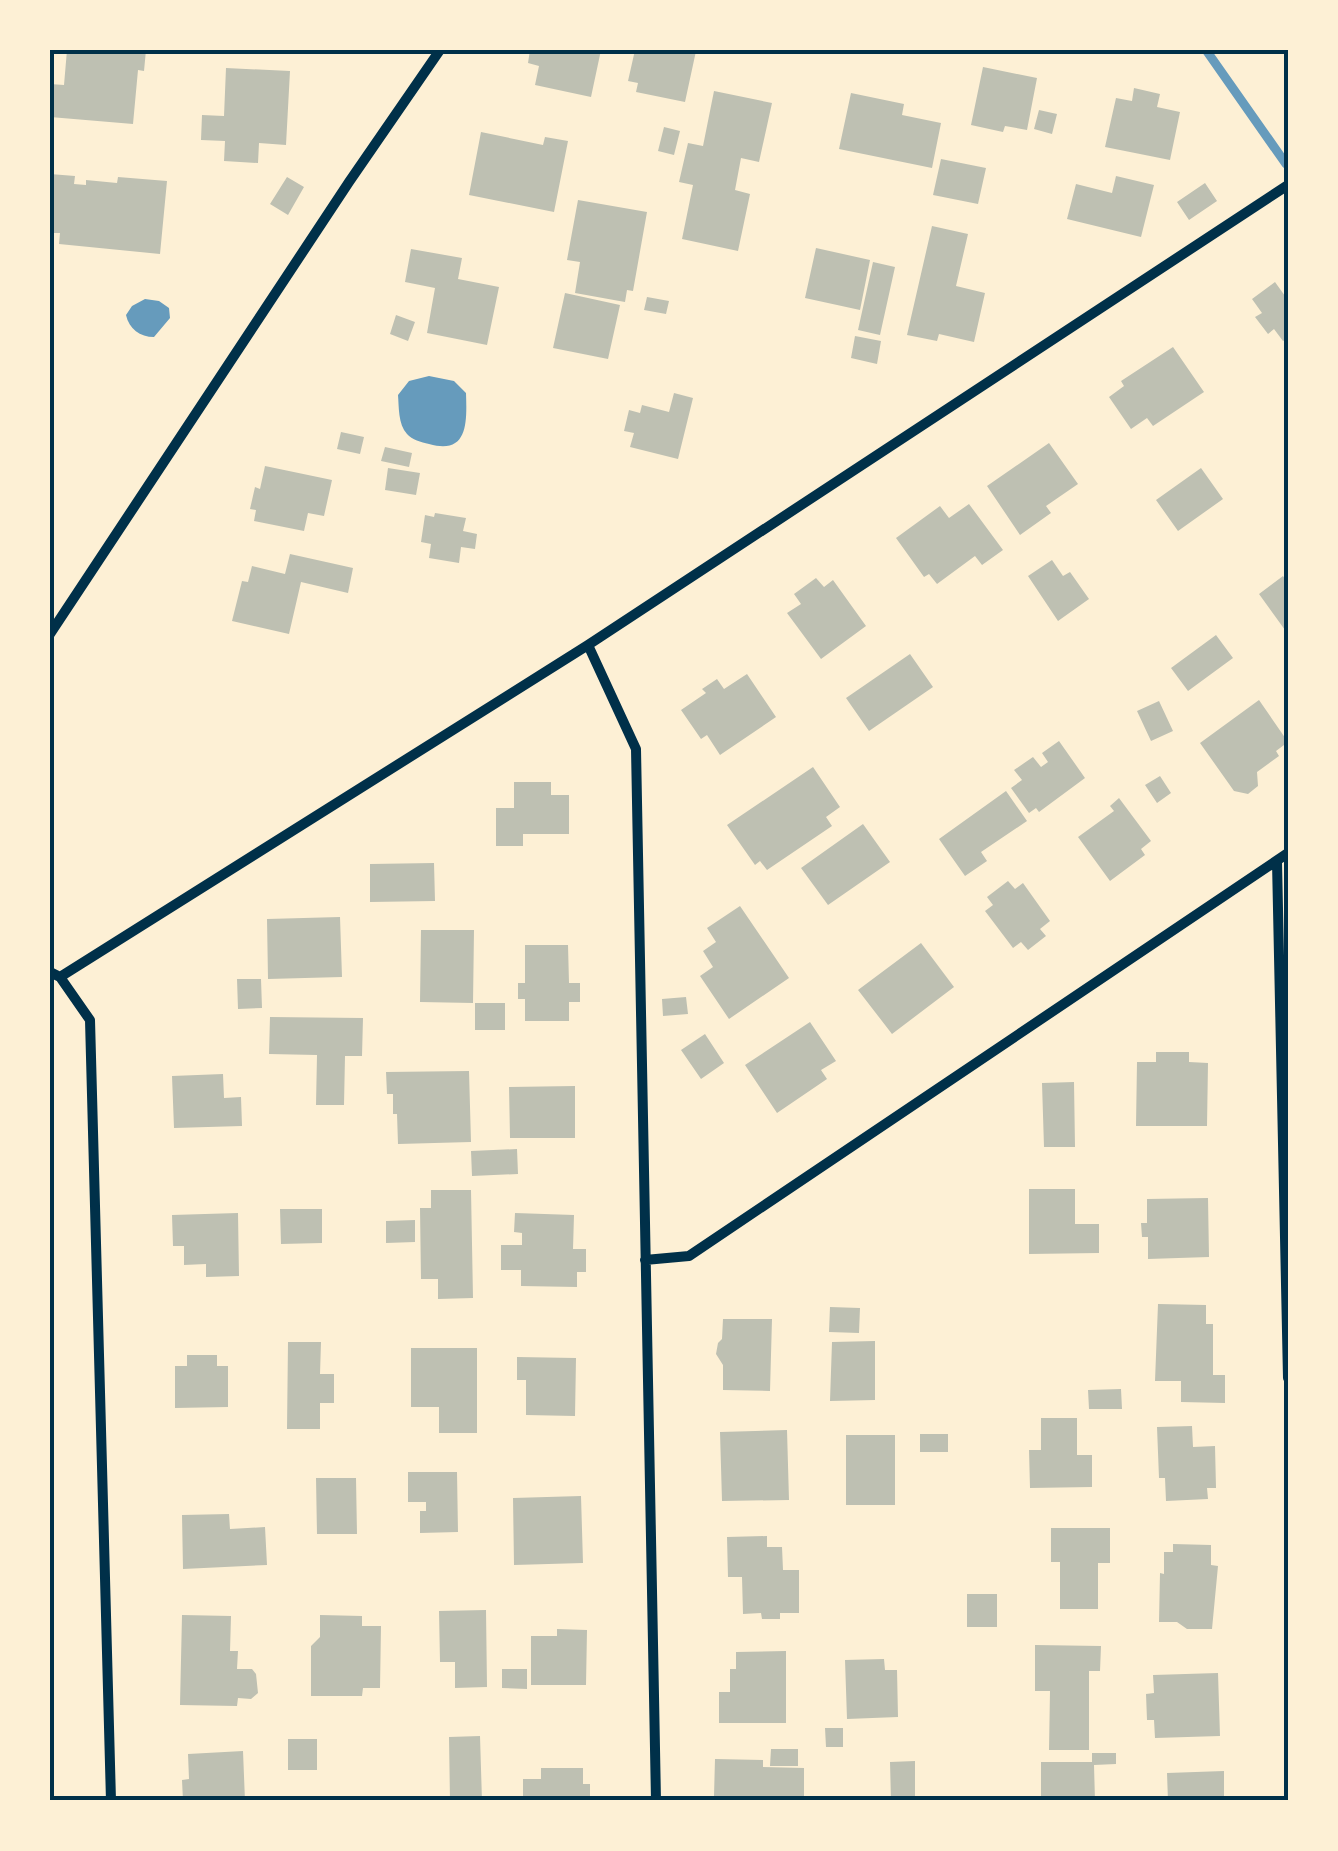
<svg xmlns="http://www.w3.org/2000/svg" width="1338" height="1851" font-family="Karla,sans-serif">
<style>
.water{fill:#669bbc}
.lines{fill:none;stroke-linecap:round;stroke-linejoin:round}
.stream{stroke:#669bbc;stroke-width:9}
.building{fill:#bec0b2}
.minor{stroke:#003049;stroke-width:10}
.neatline{fill:none;stroke:#003049;stroke-width:4}
</style>
<rect width="100%" height="100%" fill="#fdf0d5"/>
<path class="water" d="M145,299L159,301L169,308L170,318L154,337C140,337 129,329 126,315L132,306Z
M429,376L454,381L466,393C467,423 468,455 429,444C421,442 412,440 407,434C398,424 399,407 398,395L409,381Z"/>
<g class="lines">
<path class="stream" d="M1206,50L1286,164"/>
</g>
<path class="building" d="M67,50H146L144,71L138,70L133,124L50,117V84L64,85Z
M530,50H601L591,97L535,85L539,66L528,63Z
M635,50L696,51L685,102L636,92L638,83L628,81Z
M983,67L1037,78L1027,130L1005,126L1003,132L971,125Z
M226,68L290,71L286,145L259,143L258,163L224,161L225,141L201,140L202,115L224,116Z
M1134,88L1160,94L1157,107L1180,112L1170,160L1105,147L1116,98L1132,101Z
M714,91L772,103L759,162L741,158L735,190L750,194L738,251L682,239L693,185L679,182L688,143L703,146Z
M851,93L904,104L902,115L941,123L932,168L839,149Z
M1039,110L1057,114L1052,134L1034,129Z
M664,127L680,131L674,155L658,151Z
M481,132L543,145L545,137L568,141L554,212L469,195Z
M941,159L986,168L978,204L933,195Z
M50,174L75,176L74,184L86,185V180L117,183L118,177L167,181L160,254L59,244L60,233H50Z
M1116,176L1154,185L1141,237L1067,219L1076,184L1112,193Z
M287,177L304,187L288,215L270,204Z
M1205,183L1217,201L1189,220L1177,202Z
M578,200L647,212L633,291L627,290L625,302L575,293L580,262L567,260Z
M932,226L968,234L956,286L985,293L974,342L939,334L937,341L907,335Z
M816,248L870,260L860,310L805,298Z
M411,249L462,258L458,279L499,287L487,345L427,333L435,288L405,282Z
M873,262L895,267L880,335L858,330Z
M1275,282L1285,296L1288,293V338L1283,341L1274,329L1268,334L1255,317L1262,313L1252,299Z
M565,293L620,305L608,359L553,348Z
M647,297L669,301L666,314L644,310Z
M396,315L415,322L408,341L390,334Z
M855,336L881,341L877,364L851,358Z
M1173,347L1204,392L1153,426L1147,418L1131,429L1109,397L1124,386L1121,381Z
M674,393L693,398L678,459L630,447L634,433L624,431L629,410L640,413L642,405L669,412Z
M341,432L364,437L360,454L337,449Z
M1049,443L1078,484L1046,506L1051,513L1020,535L987,486Z
M385,447L412,453L409,467L381,461Z
M265,466L332,480L324,516L308,513L304,531L254,521L256,510L250,509L255,487L260,489Z
M388,468L420,473L416,495L385,490Z
M1201,468L1223,499L1178,531L1156,500Z
M969,504L1003,550L982,565L975,556L937,584L929,574L924,577L896,538L940,506L949,518Z
M435,513L466,518L463,531L477,534L475,549L461,547L459,563L429,558L431,544L421,542L425,515L434,517Z
M290,554L353,568L348,593L301,582L289,634L232,621L242,581L248,582L252,566L285,574Z
M1052,560L1063,576L1070,572L1089,599L1058,621L1028,576Z
M1283,576L1288,583V628L1285,630L1259,594Z
M816,578L824,587L833,580L866,626L821,659L787,613L801,604L794,594Z
M1216,635L1233,658L1188,691L1171,668Z
M910,654L933,687L869,731L846,698Z
M747,674L776,717L720,755L707,735L701,739L681,710L706,693L702,689L717,679L724,689Z
M1259,700L1288,742L1276,751L1279,756L1257,772L1258,786L1248,794L1234,791L1200,743Z
M1159,701L1173,731L1151,741L1137,711Z
M1059,741L1085,778L1039,812L1036,808L1029,813L1011,788L1022,780L1014,770L1033,757L1041,767L1048,762L1042,753Z
M813,767L840,807L826,817L832,826L767,870L760,861L755,865L727,825Z
M1160,776L1171,793L1157,803L1145,785Z
M514,782H551V795H569V834H523V846H496V808H514Z
M1006,791L1027,821L981,852L987,861L965,876L939,839Z
M1119,798L1151,841L1141,849L1145,855L1110,881L1078,837L1114,811L1110,806Z
M863,824L890,862L828,905L801,868Z
M434,863L435,901L370,902V864Z
M1008,881L1015,889L1023,883L1050,921L1040,929L1046,936L1028,950L1021,942L1013,948L985,911L993,905L987,897Z
M740,906L789,978L729,1019L700,976L713,967L703,951L716,942L707,928Z
M340,917L342,977L268,979L267,919Z
M421,930H474L473,1003L420,1002Z
M921,943L954,987L892,1034L858,990Z
M525,945H568L569,983H580V1002H569V1021H525V999H518V983H525Z
M237,979H261L262,1008L238,1009Z
M686,997L688,1014L663,1016L662,999Z
M475,1003H505V1030H475Z
M270,1017L363,1018L362,1056H345L344,1105H316L317,1055L269,1054Z
M810,1022L836,1061L821,1070L827,1079L777,1113L745,1065Z
M705,1034L724,1063L701,1079L681,1050Z
M1156,1052H1189V1062L1208,1063L1207,1126H1136L1137,1062H1156Z
M469,1071L471,1142L398,1144L397,1114H393V1094H387L386,1072Z
M223,1074L224,1098L241,1097L242,1126L174,1128L172,1076Z
M1074,1082L1075,1147H1044L1042,1083Z
M575,1086V1138H510L509,1087Z
M517,1149L518,1174L472,1176L471,1151Z
M1029,1189H1075V1224H1099V1253L1029,1254Z
M431,1190H471L473,1298L438,1299V1279H421L420,1208H431Z
M1208,1198L1209,1257L1148,1259V1237H1142L1141,1223H1147V1199Z
M280,1209H322V1243L281,1244Z
M238,1213L239,1276L206,1277V1264L184,1265V1246H173L172,1215Z
M515,1213L574,1215L573,1249H586V1272H577V1287L521,1286V1270H501V1245H522V1233L514,1232Z
M415,1220V1242L386,1243V1221Z
M1158,1304L1206,1305V1324H1213V1375H1225V1403L1181,1402V1381H1155Z
M830,1307L860,1308L859,1333L829,1332Z
M723,1319H772L770,1391L723,1390V1365L716,1354L718,1343L722,1339Z
M875,1341V1400L830,1401L832,1342Z
M288,1342H321L320,1374H334V1403H320V1429H287Z
M411,1348H477V1433H439V1407H411Z
M187,1355H217V1366H228V1407L175,1408V1366H187Z
M517,1357L576,1358L575,1416L526,1415V1380H517Z
M1121,1389L1122,1409H1089L1088,1390Z
M1041,1418H1077V1455H1092V1487L1030,1488L1029,1450H1041Z
M1192,1426L1193,1447L1215,1446L1216,1488H1207L1208,1499L1166,1501L1165,1478H1159L1157,1427Z
M787,1430L789,1500L722,1501L720,1432Z
M920,1434H948V1452H920Z
M846,1435H895V1505H846Z
M408,1472H457L458,1532L420,1533V1511H426V1502H408Z
M316,1478H356L357,1534H317Z
M581,1496L583,1563L514,1565L513,1498Z
M229,1514L230,1529L265,1527L267,1565L183,1569L182,1515Z
M1051,1528H1110V1563H1098V1609H1060V1562H1051Z
M767,1536V1547H782L783,1570H799V1613H780V1619H762L761,1613L743,1614L742,1577H728L727,1537Z
M1173,1544L1211,1545V1565L1218,1566L1212,1629H1187L1177,1622H1159L1160,1573L1164,1574V1552H1173Z
M967,1594H997V1627H967Z
M486,1610L487,1687L455,1688V1662H440L439,1611Z
M182,1615L231,1616L230,1651H238L237,1669H252L256,1674L258,1693L251,1699L238,1698L237,1706L180,1705Z
M320,1615L362,1616V1626H381L380,1688H363L362,1696H311V1646L320,1637Z
M557,1629L587,1630L586,1685H531V1636H557Z
M1035,1645L1101,1646L1100,1671H1089V1750H1049L1050,1691H1035Z
M786,1651V1723H719V1692H730V1669H736V1652Z
M884,1659L885,1670H897L898,1717L847,1719L845,1660Z
M502,1669H527V1689L502,1688Z
M1218,1673L1220,1736L1155,1738L1154,1720H1147L1146,1694L1154,1693L1153,1675Z
M825,1728H843V1747H826Z
M480,1736L482,1801H450L449,1737Z
M288,1739H317V1770H288Z
M771,1749H798V1766H770Z
M243,1751L245,1801H183L182,1780L189,1779L188,1754Z
M1092,1753H1116V1764L1094,1765L1095,1801H1041V1762H1092Z
M715,1759L763,1760V1767L804,1768V1801H736V1796H714Z
M915,1761V1801H891L890,1762Z
M541,1768H583V1784H590V1801H523V1779H541Z
M1224,1771V1801H1168L1167,1773Z"/>
<g class="lines">
<path class="minor" d="M50,634L349,182L440,50
M588,645L636,749L656,1801
M1277,862L1288,1378
M50,972L60,977L588,645L1288,185
M60,977L90,1020L111,1801
M645,1260L689,1256L1288,853"/>
</g>
<rect width="1338" height="1851" fill="none" stroke="#fdf0d5" stroke-width="105"/>
<rect x="52" y="52" width="1234" height="1746" class="neatline"/>
</svg>
